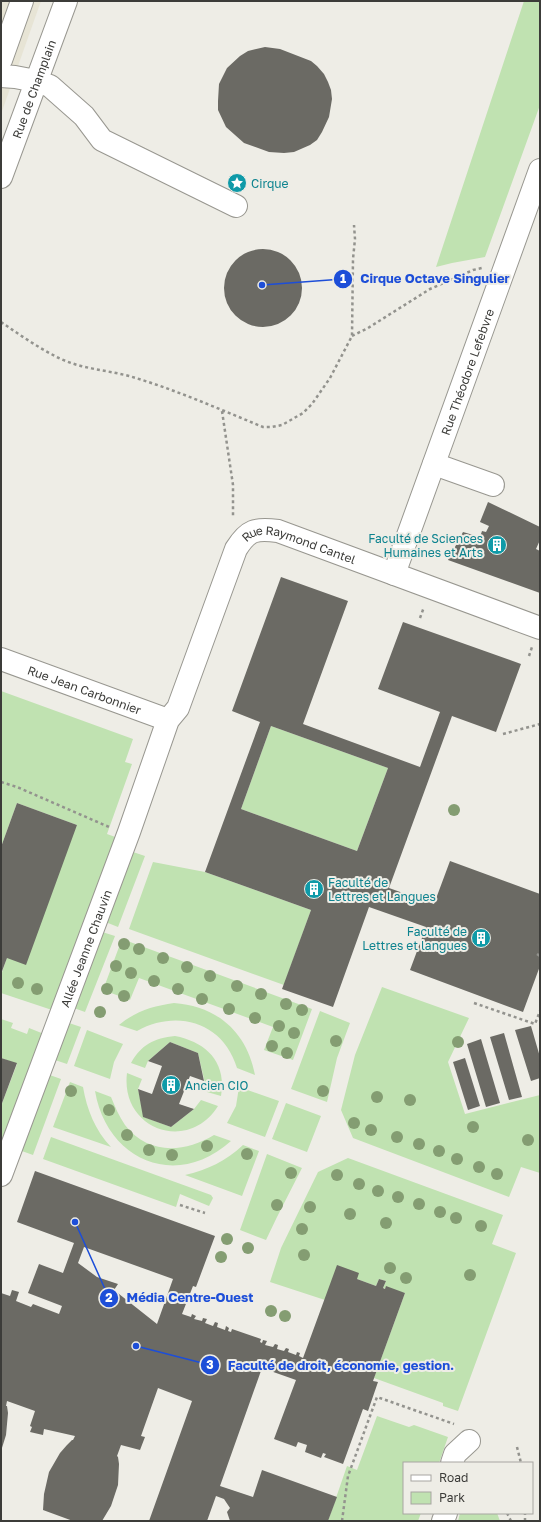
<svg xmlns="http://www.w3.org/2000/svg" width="541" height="1522" font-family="'Golos Text',sans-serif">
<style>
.built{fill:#e7e4d5}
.green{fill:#c0e2b1}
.building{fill:#6b6a64;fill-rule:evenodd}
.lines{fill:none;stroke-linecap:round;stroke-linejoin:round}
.minor-casing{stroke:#989790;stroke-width:24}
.path{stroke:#93938e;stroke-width:2.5;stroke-dasharray:3 3;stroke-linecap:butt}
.minor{stroke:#fff;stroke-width:22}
.tree{fill:#849d72}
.labels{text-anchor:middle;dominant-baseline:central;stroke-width:4;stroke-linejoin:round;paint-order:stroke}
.street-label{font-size:12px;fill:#3c3c39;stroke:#eeede6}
.culture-label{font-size:12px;fill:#0d838f;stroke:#eeede6;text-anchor:start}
.leader{fill:none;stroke:#1d4ed8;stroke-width:1.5}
.callout-dot{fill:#1d4ed8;stroke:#eeede6;stroke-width:1.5}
.mark-label{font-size:12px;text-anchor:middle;font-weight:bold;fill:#fff}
.callout-label{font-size:13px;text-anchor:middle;font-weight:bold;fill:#1d4ed8;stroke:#eeede6;stroke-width:4;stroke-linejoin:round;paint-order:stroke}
</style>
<rect width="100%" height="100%" fill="#eeede6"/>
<path class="built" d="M1,1H41L1,114Z"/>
<path class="green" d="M524,1H540V105L485,257L452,263L436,267Z
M1,691L133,739L125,762L132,764L107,834L118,838L52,1010L1,993V975L7,958L77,825L17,803L1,847Z
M271,726L388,768L357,851L241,809Z
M130,851L145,856L118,927L103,921Z
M153,862L205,872L311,910L284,985L129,929Z
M99,931L115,936L85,1012L71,1007Z
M122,939L312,1009L293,1060L264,1050L273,1027L139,978L130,1000L103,990Z
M382,987L469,1018L448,1062L465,1114L540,1095V1173L521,1167L509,1197L353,1138L341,1110L355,1055Z
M174,1003C217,1006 247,1032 255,1075L237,1068C223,1022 177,1009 137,1031L119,1025C136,1011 153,1006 174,1003Z
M320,1011L350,1023L337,1058L327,1102L291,1089Z
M1,1019L13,1023L11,1028L27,1034L29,1028L44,1034L1,1151V1106L17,1064L1,1058Z
M66,1022L81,1027L67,1064L52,1059Z
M87,1030L123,1044L114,1062L110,1079L74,1066Z
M175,1036C206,1042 227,1062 221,1096L207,1092L198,1053L170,1042L148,1061L145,1068L131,1063C141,1045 154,1038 175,1036Z
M127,1073L142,1079L138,1089L144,1117L171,1127L194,1109L201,1100L218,1106C188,1154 120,1129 127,1073Z
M47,1074L61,1079L33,1155L19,1150Z
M70,1082L83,1087C87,1110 95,1130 111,1147L53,1127Z
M239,1087L279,1101L265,1137L227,1123L236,1106Z
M95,1091L111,1097C115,1107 119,1116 125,1125C148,1155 184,1153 214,1135L231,1141C177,1190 107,1161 95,1091Z
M286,1103L321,1116L307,1152L272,1139Z
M51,1137L211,1195L213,1198L209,1206L180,1194L176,1207L43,1159Z
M243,1145L259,1151L242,1196L185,1175C207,1170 226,1161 243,1145Z
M267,1154L302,1168L277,1217L266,1240L240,1230Z
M348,1158L503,1215L492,1244L516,1253L458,1411L443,1406V1403L374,1378L405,1293L383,1288L386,1281L379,1279L376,1286L357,1279L325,1300L270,1282L281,1248L318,1172Z
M377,1416L409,1427L414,1425L448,1437L439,1463H404V1513H421L418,1521H328L347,1466L357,1470Z
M460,1513H497L500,1521H458Z"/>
<path class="building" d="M265,47L280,49L311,61L317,66L324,74L328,82L331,90L332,99L329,117L322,132L317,140L310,145L294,152L284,153L269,152L244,143L226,127L218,110V101L219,84L227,68L240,56L248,51Z
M224 288a39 39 0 1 1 78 0a39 39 0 1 1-78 0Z
M488,502L540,527V540L536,549L540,551V593L448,560L463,532L480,537L482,531L486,532L489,526L480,522Z
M281,577L348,601L303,724L420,767L440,712L378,689L403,622L521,664L496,732L452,716L389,888L434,904L450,861L540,894V966L523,1012L410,970L426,927L369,907L333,1007L282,989L311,910L205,872L260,722L232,711ZM271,726L388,768L357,851L241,809Z
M17,803L77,825L26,965L7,958L1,974V847Z
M531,1026L540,1057V1078L531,1081L515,1030Z
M504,1033L522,1097L509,1100L490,1037Z
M481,1039L500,1103L486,1107L467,1044Z
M170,1042L198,1053L204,1081L190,1076L179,1104L194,1109L171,1127L143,1117L138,1089L152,1094L162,1066L148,1061Z
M1,1058L17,1063L1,1106Z
M465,1058L480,1106L468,1110L453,1062Z
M35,1171L215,1236L196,1287L193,1286L182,1314L191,1317L192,1314L196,1316L194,1319L202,1321L203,1318L207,1319L205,1323L213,1326L215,1322L218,1323L217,1327L225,1330L226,1326L229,1328L228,1331L231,1332L232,1329L261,1339L260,1342L262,1343L263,1340L267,1341L265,1345L273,1347L275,1344L278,1345L277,1349L284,1351L286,1348L289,1349L288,1352L296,1355L297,1352L300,1353L299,1356L303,1358L337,1265L359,1273L357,1279L376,1286L379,1279L386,1281L383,1288L385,1289L386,1286L405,1293L373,1381L378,1382L368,1411L363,1409L343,1464L324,1457L326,1454L323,1453L321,1458L305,1452L307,1445L298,1442L296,1447L274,1439L296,1380L262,1368L220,1486L253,1497L262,1470L337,1497L328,1521H230L227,1512L230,1508L224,1499L216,1496L207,1521H149L192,1401L158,1388L141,1436L145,1437L140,1450L121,1445L117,1456L118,1457L119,1464L118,1485L111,1506L102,1521H73L43,1510L44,1494L49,1472L60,1453L67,1445L72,1440H73L75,1436L44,1429L43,1435L30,1432L32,1427L30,1426L35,1411L7,1401L6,1406H7L8,1413L6,1435L1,1451V1293L10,1296L12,1290L19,1292L16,1301L31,1307L33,1304L59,1314L62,1306L28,1293L39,1264L63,1273L74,1243L17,1222ZM84,1247L173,1279L157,1324L114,1290L118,1284L97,1277L78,1263Z"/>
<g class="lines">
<g class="minor-casing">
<g id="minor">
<path d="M1,60L22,1"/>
<path d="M1,76L15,77L36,81L50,86L84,116L102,140L236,206"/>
<path id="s1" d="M1,177L66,1"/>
<path d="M434,464L493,485"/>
<path id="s2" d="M394,574L540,170"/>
<path id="s3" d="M1,659L168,720"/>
<path id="s4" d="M1,1175L129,832L168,720L178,708L236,549C248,530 255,528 278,531L540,628"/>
<path d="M452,1463L455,1454L469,1441"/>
<path d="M443,1521L446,1513"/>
</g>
</g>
<path class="path" d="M1,322C20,335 40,349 61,359C83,369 106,370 129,376C174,389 219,409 263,427H272L282,425L303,413L312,404L330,378L352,336L353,259L355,239L354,225
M352,336L368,328L430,289L473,270L482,268
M222,411L233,485V517
M420,618L424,607
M529,656L532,647
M503,734L540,724
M1,782L17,787L109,827
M537,954L540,956
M474,1003L535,1024L540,1011
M180,1205L205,1213
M517,1447L521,1463
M507,1513L511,1521
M342,1521L348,1476L377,1397L454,1424
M525,1521V1513"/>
<use href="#minor" class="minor"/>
</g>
<g class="tree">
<circle cx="454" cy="810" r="6"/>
<circle cx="124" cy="944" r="6"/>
<circle cx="139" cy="949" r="6"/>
<circle cx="163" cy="958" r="6"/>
<circle cx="116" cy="966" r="6"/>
<circle cx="187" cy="967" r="6"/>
<circle cx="131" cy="973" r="6"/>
<circle cx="210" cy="976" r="6"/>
<circle cx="154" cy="981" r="6"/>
<circle cx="18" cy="983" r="6"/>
<circle cx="237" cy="986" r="6"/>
<circle cx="37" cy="989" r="6"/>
<circle cx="107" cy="989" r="6"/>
<circle cx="178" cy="989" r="6"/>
<circle cx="261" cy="994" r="6"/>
<circle cx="124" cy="996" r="6"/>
<circle cx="202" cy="999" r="6"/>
<circle cx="286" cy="1004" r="6"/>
<circle cx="229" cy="1009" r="6"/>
<circle cx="302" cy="1010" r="6"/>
<circle cx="100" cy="1012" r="6"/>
<circle cx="255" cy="1018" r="6"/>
<circle cx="279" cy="1026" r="6"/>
<circle cx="294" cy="1033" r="6"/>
<circle cx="336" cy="1041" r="6"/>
<circle cx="458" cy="1042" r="6"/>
<circle cx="272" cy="1046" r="6"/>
<circle cx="287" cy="1053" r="6"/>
<circle cx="71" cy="1091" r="6"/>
<circle cx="323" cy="1091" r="6"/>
<circle cx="377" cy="1097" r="6"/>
<circle cx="410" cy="1100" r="6"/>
<circle cx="109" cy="1110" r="6"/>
<circle cx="354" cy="1123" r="6"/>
<circle cx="473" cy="1127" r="6"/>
<circle cx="371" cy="1130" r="6"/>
<circle cx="127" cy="1135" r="6"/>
<circle cx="397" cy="1137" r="6"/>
<circle cx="528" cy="1140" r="6"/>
<circle cx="419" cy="1144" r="6"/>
<circle cx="207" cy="1146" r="6"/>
<circle cx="149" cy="1150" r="6"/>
<circle cx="439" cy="1151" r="6"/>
<circle cx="247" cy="1154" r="6"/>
<circle cx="172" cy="1155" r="6"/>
<circle cx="457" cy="1159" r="6"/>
<circle cx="479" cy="1167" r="6"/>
<circle cx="291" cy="1173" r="6"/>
<circle cx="497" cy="1174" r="6"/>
<circle cx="337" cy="1175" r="6"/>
<circle cx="359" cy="1184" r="6"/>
<circle cx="378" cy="1191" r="6"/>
<circle cx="398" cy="1197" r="6"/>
<circle cx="419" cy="1204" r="6"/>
<circle cx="277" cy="1205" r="6"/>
<circle cx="310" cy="1207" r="6"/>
<circle cx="440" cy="1212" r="6"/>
<circle cx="350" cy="1214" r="6"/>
<circle cx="456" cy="1218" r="6"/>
<circle cx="386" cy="1223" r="6"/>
<circle cx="481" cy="1226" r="6"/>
<circle cx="302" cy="1229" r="6"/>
<circle cx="227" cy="1239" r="6"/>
<circle cx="248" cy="1248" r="6"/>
<circle cx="304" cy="1255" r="6"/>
<circle cx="221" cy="1257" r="6"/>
<circle cx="390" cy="1268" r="6"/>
<circle cx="470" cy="1275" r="6"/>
<circle cx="406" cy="1278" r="6"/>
<circle cx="271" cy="1311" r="6"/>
<circle cx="285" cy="1316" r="6"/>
</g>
<defs>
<g id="sight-disc" transform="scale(1)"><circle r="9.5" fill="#0f9aa8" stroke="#eeede6"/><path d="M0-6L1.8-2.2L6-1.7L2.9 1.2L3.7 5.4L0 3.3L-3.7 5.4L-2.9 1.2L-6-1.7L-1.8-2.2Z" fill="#fff"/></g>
<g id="building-disc" transform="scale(1)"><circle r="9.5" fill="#0f9aa8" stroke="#eeede6"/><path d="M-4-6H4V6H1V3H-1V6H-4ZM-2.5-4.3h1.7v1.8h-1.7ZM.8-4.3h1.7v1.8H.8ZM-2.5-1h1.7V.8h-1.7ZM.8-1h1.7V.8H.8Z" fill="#fff"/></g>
</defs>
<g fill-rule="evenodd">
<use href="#sight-disc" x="237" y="183"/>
<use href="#building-disc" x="497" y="545"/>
<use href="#building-disc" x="314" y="889"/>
<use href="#building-disc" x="481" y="938"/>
<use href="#building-disc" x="171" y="1085"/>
</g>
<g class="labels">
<g class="street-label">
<text stroke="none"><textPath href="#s1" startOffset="94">Rue de Champlain</textPath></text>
<text stroke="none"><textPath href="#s2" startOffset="215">Rue Théodore Lefebvre</textPath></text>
<text stroke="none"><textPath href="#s4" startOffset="742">Rue Raymond Cantel</textPath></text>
<text stroke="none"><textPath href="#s3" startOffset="89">Rue Jean Carbonnier</textPath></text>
<text stroke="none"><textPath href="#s4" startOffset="242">Allée Jeanne Chauvin</textPath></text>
</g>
<g class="culture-label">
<text x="251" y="183">Cirque</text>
<text x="483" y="538" text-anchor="end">Faculté de Sciences<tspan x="483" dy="14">Humaines et Arts</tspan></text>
<text x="328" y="882">Faculté de<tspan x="328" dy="14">Lettres et Langues</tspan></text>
<text x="467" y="931" text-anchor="end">Faculté de<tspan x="467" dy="14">Lettres et langues</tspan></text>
<text x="185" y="1085">Ancien CIO</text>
</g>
</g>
<path class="leader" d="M262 285L343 279M75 1222L109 1298M136 1346L210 1365"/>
<g class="callout-dot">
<circle cx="262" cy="285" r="4"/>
<circle cx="75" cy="1222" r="4"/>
<circle cx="136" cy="1346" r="4"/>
<circle cx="343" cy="279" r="10"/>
<circle cx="109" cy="1298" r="10"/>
<circle cx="210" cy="1365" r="10"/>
</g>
<g class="mark-label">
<text x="343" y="283">1</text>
<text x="109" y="1302">2</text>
<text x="210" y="1369">3</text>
</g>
<g class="callout-label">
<text x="435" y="283">Cirque Octave Singulier</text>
<text x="190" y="1302">Média Centre-Ouest</text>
<text x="341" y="1370">Faculté de droit, économie, gestion.</text>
</g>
<rect width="541" height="1522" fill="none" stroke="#3c3c39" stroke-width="4"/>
<rect x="403" y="1462" width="130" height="52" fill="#eeede6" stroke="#a7a6a1"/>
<rect x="411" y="1475" width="20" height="6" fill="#ffffff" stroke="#a7a6a1"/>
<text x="439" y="1482" font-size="12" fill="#3c3c39">Road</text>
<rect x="411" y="1492" width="20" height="12" fill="#c0e2b1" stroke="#a7a6a1"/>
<text x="439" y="1502" font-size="12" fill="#3c3c39">Park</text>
</svg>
